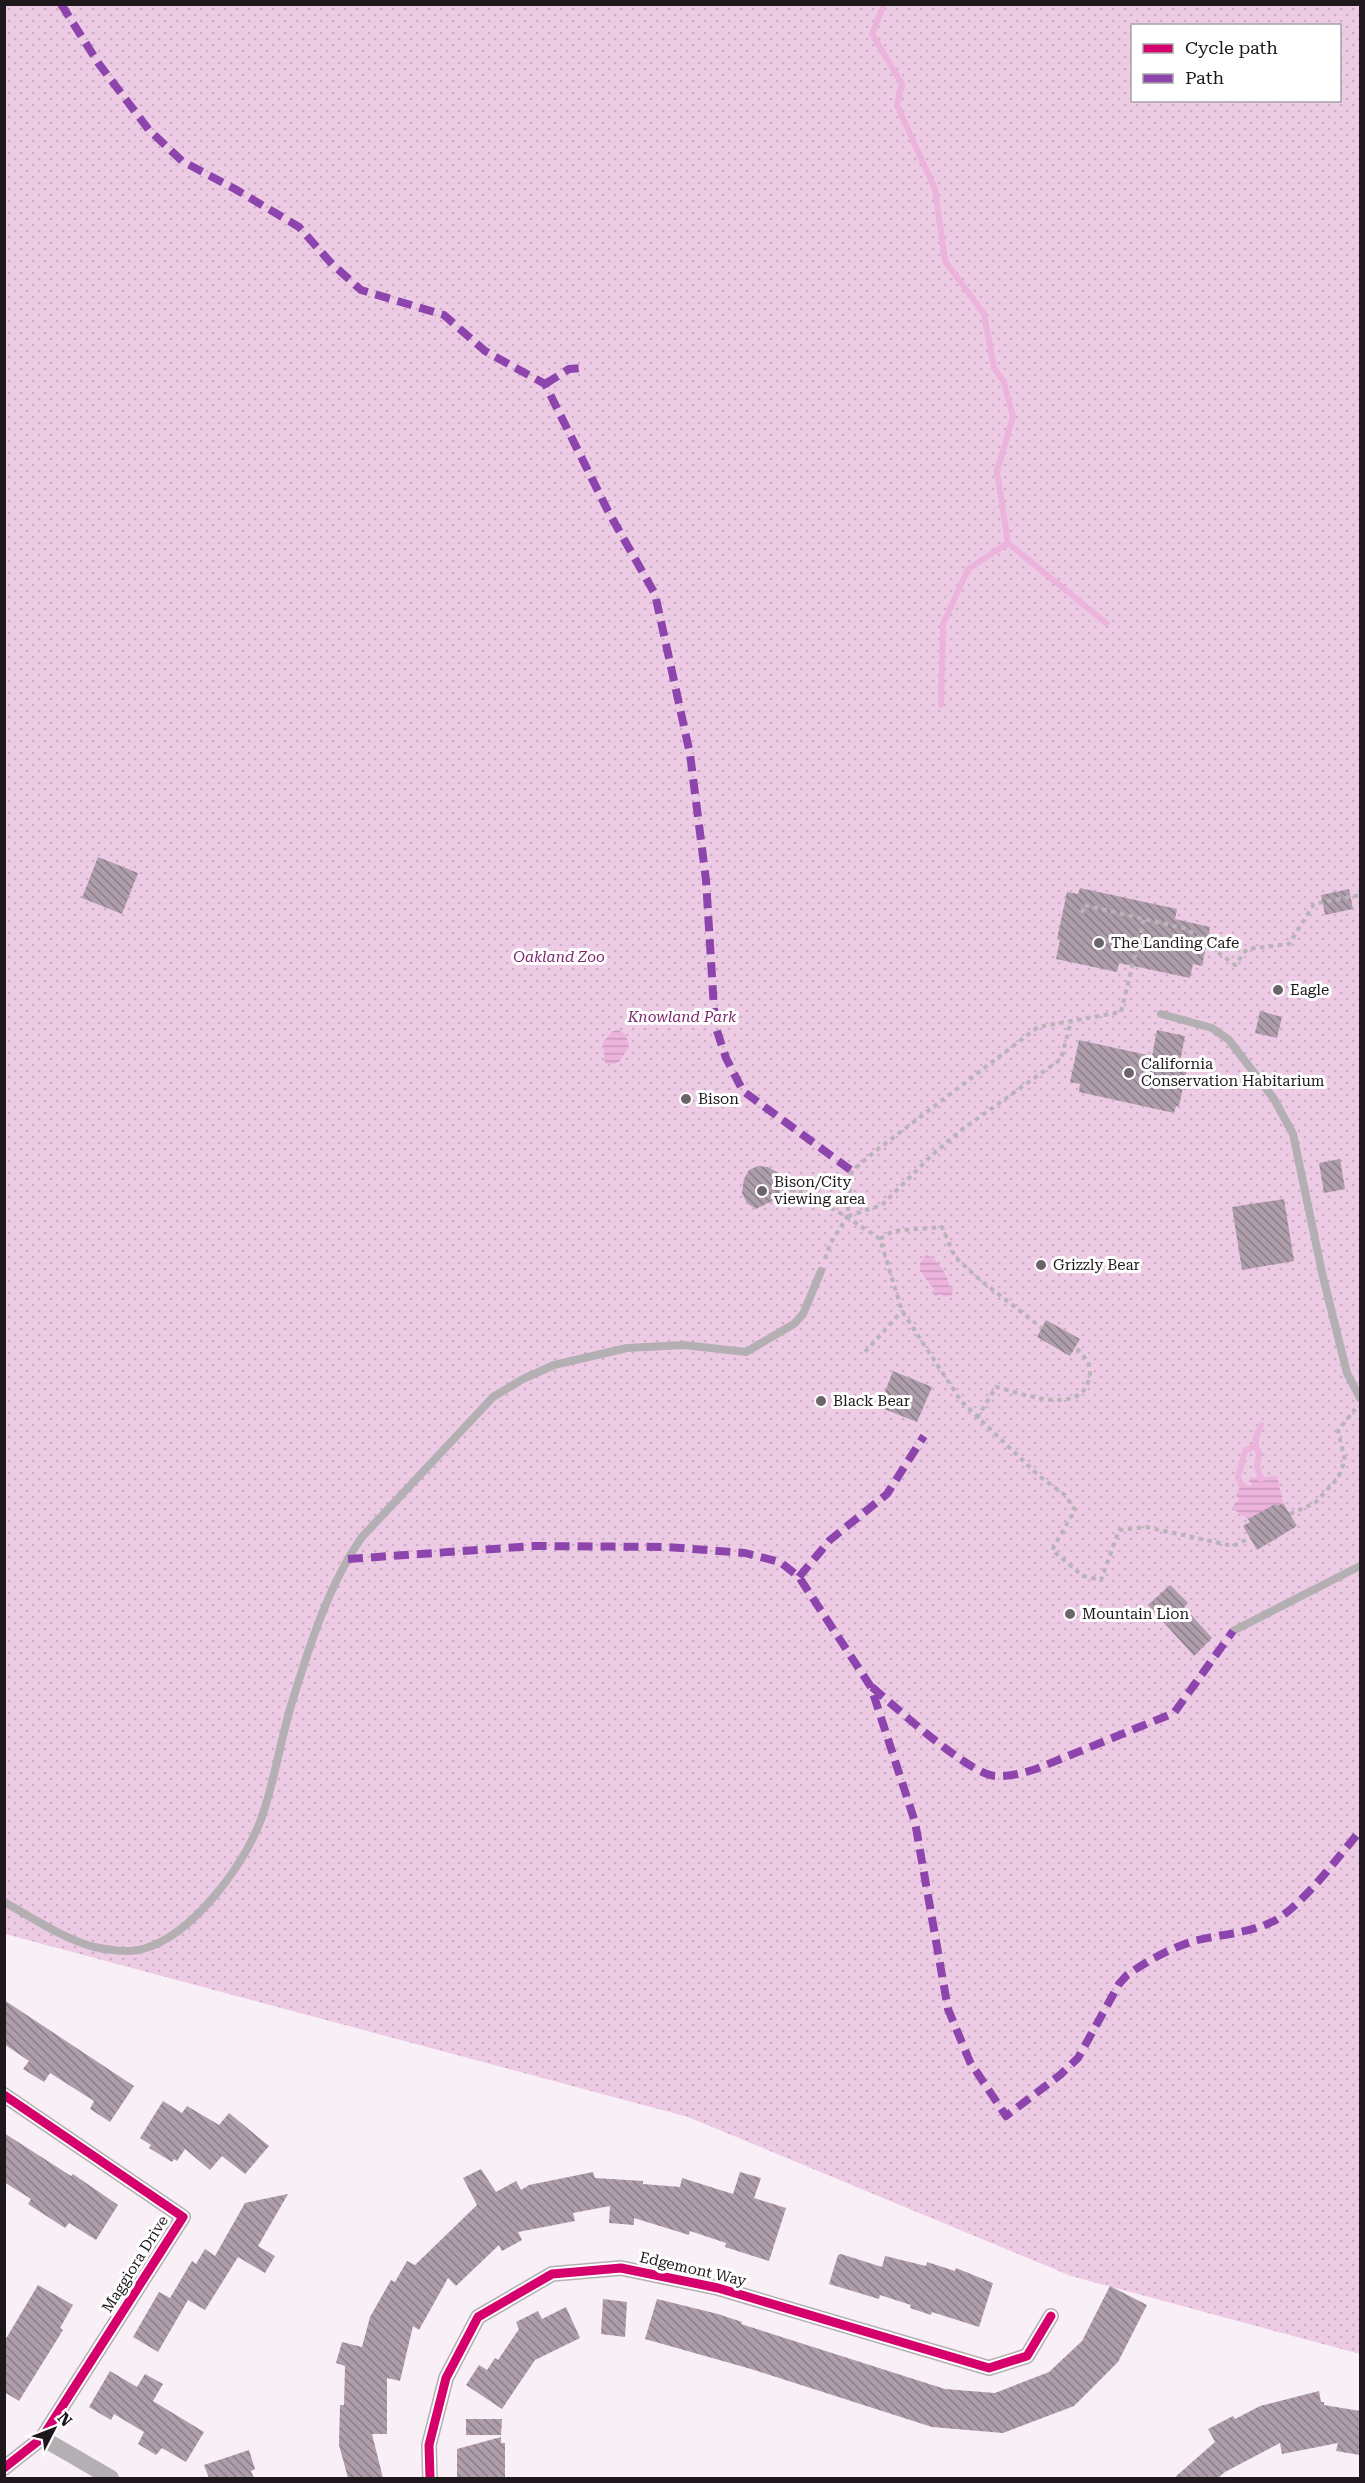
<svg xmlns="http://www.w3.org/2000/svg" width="1365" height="2483" font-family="'Roboto Serif',serif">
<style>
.park{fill:url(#park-dots);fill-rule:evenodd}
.water{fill:url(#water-rules)}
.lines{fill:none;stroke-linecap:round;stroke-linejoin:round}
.stream{stroke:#ecb3dd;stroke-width:6}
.building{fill:url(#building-back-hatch)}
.path{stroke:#b8b4b7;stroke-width:4;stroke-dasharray:4.5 4.5;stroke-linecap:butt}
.lane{stroke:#b3afb2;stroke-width:8}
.street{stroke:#b3afb2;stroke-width:16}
.quiet{stroke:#8e44ad;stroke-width:8;stroke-dasharray:15 8;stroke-linecap:butt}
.cycleway-casing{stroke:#fff;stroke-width:13}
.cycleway{stroke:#d6006c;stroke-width:9}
.poi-dot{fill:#6b6469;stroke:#fff;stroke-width:2}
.labels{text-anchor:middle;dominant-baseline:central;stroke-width:6;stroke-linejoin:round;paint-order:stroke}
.poi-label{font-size:15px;fill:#1e181c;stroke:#fff;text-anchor:start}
.park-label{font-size:15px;font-style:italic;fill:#7e266d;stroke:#fff}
.street-label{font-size:15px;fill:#1e181c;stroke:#fff}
</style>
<defs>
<pattern id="park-dots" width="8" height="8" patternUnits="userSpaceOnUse" patternTransform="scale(1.5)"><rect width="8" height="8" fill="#edcbe4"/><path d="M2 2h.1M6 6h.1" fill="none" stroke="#cbaec3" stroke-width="1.8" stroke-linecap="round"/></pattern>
<pattern id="water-rules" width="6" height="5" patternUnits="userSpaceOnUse" patternTransform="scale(1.5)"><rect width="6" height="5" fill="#ecb3dd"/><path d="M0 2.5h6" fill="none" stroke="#ca99bd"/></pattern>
<pattern id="building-back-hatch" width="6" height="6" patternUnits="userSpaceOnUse" patternTransform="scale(1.5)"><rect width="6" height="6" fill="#ae9dab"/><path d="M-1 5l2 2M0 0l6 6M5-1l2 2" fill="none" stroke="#8d7f8a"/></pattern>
</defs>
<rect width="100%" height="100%" fill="#f9f0f7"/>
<path class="park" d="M5,5H1360V2354L1071,2276L688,2117L5,1934ZM1132,26H1340V100H1132Z"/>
<path class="water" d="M618,1030C626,1033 628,1039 629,1047L619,1062L612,1064L605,1063L603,1042L613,1031Z
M926,1255C938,1258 947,1275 950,1287L953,1288L952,1295L945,1297L941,1294L935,1296L933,1288L920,1271V1263Z
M1277,1476L1283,1502L1277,1506L1275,1504L1248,1519L1233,1509L1234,1504L1239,1499L1236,1496L1241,1484L1250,1486L1252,1484L1249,1481L1251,1478Z"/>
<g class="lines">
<path class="stream" d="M884,4L872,34L902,84L897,105L935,189L945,261L984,314L994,368L1004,382L1013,417L997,471L1008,543L968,569L943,624L941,705
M1008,543L1106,623
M1261,1425C1256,1436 1253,1443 1259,1453L1257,1466L1261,1479
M1241,1484L1238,1477L1245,1451L1255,1446"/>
</g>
<path class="building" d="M98,857L138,873L122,914L82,898Z
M1080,888L1177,909L1175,919L1210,927L1202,966L1193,964L1190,978L1119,963L1117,972L1056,959L1060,940L1057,939L1067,892L1078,894Z
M1349,889L1353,909L1325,915L1321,895Z
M1260,1011L1282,1017L1277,1038L1255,1033Z
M1157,1030L1185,1036L1180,1062L1188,1064L1179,1106H1176L1174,1113L1079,1092L1080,1084L1070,1082L1079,1040L1152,1056Z
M1340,1159L1345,1189L1324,1193L1319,1163Z
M758,1166L768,1167L778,1173L782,1181L779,1195L774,1200L756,1209L747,1203L742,1193L744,1179L749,1170Z
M1284,1199L1294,1261L1242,1270L1232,1207Z
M1046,1320L1080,1339L1070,1356L1037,1337Z
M893,1371L932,1387L917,1422L879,1407Z
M1283,1503L1297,1526L1257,1550L1243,1526L1250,1522L1248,1519L1275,1504L1277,1506Z
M1170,1585L1188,1603L1184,1607L1212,1638L1194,1656L1148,1605Z
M4,2000L134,2086L110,2122L90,2109L94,2101L50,2073L44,2082L23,2069L29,2061L4,2044Z
M163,2101L182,2113L187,2106L219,2125L229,2113L269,2146L245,2174L222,2156L210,2170L185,2149L177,2161L174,2159L172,2162L149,2148L151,2145L140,2138Z
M4,2133L71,2176L73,2174L118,2205L96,2240L69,2223L65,2228L28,2204L31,2199L4,2182Z
M481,2169L496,2192L516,2181L521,2190L529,2185L593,2172L595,2178L643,2181V2184L680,2187L682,2178L733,2194L740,2172L761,2178L754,2198L786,2208L769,2261L725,2247L726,2243L690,2231L689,2235L634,2218V2225L609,2223L610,2206L573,2213L575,2221L518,2232L522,2240L502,2251L499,2245L456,2286L448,2278L419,2330L413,2326L400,2381L387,2378V2434H372L383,2478H348L339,2445L340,2405H344L345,2366L336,2363L342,2342L362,2347L370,2317L391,2280L395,2282L407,2261L415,2265L477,2205L463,2178Z
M288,2194L258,2246L275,2256L265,2273L238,2257L205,2310L188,2300L158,2352L133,2337L159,2292L170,2298L192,2261L196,2264L205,2249L215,2256L245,2203Z
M841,2254L882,2267L885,2256L926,2266L927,2262L955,2271L956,2268L993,2283L979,2327L932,2312L931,2315L910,2308L911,2305L880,2295L879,2299L829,2284L838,2255Z
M38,2285L73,2305L60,2328L63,2330L19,2401L4,2392V2342Z
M1110,2286L1147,2305L1118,2362L1074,2406L1003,2433L932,2427L751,2369L645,2339L657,2299L718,2314L742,2322L741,2324L945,2389L995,2393L1049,2372L1082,2341Z
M603,2299L627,2302L625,2337L601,2334Z
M566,2307L580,2338L535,2360L502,2409L466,2385L479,2365L487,2370L495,2358L498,2360L519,2329L516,2322L538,2311L542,2319Z
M110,2371L137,2387L145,2374L163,2384L153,2401L204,2432L186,2462L162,2448L156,2455L138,2444L144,2432L114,2414L111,2420L89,2407Z
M1319,2391L1321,2402H1324V2405L1360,2411V2455L1336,2451L1338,2443L1282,2454L1280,2443L1225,2472L1218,2478H1174L1215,2442L1208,2429L1233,2416L1235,2419L1260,2406Z
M466,2419H502L501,2435H466Z
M501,2437V2443H505V2478H457V2449Z
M249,2450L255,2469L251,2471L254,2478H209L204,2465Z"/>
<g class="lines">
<path class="path" d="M1082,913L1084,905L1187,929L1235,965L1247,949L1289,944L1314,904L1360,895
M763,1186L802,1192L847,1217L880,1239L902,1311L961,1401L1039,1476L1065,1495L1075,1510L1052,1550L1083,1576L1101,1580L1119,1530L1146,1527L1233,1546L1250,1538
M848,1216L882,1205L931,1156L960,1131L1061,1059L1071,1021
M880,1239L893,1231L942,1227L955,1257L980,1280L1042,1328
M825,1259L830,1244L847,1217L852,1171L873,1153L1038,1027L1121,1012L1144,919
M865,1352L902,1311
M977,1418L996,1387C1021,1393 1080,1417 1089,1379C1093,1365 1085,1357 1075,1347
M1290,1514L1315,1503L1338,1478L1345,1460L1338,1431L1355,1409"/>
<path class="lane" d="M1161,1014L1212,1028L1229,1040L1274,1099L1293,1134L1323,1277L1347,1373L1360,1398
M1233,1631L1360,1566
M4,1902C33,1918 62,1938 94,1947C107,1950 130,1953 143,1949C193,1935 242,1867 260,1822C275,1783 280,1739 293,1699C310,1644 329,1584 362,1537L493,1397L523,1379L554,1365L627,1348L684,1345L746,1352L794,1324L803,1314L821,1271"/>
<path class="street" d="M4,2095L183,2217L42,2438L4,2468
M42,2438L111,2478
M430,2478L429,2445L446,2378L478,2317L552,2274L621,2268L718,2288L989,2368L1027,2356L1051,2316"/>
<path class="quiet" d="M61,4L99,64L149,130L182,161L235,189L299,227L332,264L361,290L444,315L485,351L545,384L608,511L655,594L690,754L706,880L715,1025L726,1058L743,1091L852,1171
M545,384L569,369L581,368
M348,1559L535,1546L667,1547L745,1553L780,1562L799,1577L871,1687L915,1822L948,2009L970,2062L1006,2116L1060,2075L1078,2058L1119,1984L1127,1975C1147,1961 1174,1946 1198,1940C1223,1934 1250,1933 1274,1921C1303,1905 1338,1857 1360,1831
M799,1577L830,1540L887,1494L924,1436
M872,1687C895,1707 969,1774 995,1776C1010,1777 1023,1773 1036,1769L1174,1713L1233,1631"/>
<g class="cycleway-casing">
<path id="cycleway" d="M4,2095L183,2217L42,2438L4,2468
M430,2478L429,2445L446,2378L478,2317L552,2274L621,2268L718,2288L989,2368L1027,2356L1051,2316"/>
</g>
<use href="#cycleway" class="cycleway"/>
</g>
<g class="poi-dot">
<circle cx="1099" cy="943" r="6"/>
<circle cx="1278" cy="990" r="6"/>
<circle cx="1129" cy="1073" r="6"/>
<circle cx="686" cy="1099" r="6"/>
<circle cx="762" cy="1191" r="6"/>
<circle cx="1041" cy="1265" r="6"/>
<circle cx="821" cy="1401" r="6"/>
<circle cx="1070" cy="1614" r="6"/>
</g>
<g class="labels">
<g class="poi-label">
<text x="1111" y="943">The Landing Cafe</text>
<text x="1290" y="990">Eagle</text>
<text x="1141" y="1064">California<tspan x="1141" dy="17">Conservation Habitarium</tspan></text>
<text x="698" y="1099">Bison</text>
<text x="774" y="1182">Bison/City<tspan x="774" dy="17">viewing area</tspan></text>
<text x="1053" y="1265">Grizzly Bear</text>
<text x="833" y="1401">Black Bear</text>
<text x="1082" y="1614">Mountain Lion</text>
</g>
<g class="park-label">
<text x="559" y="957">Oakland Zoo</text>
<text x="682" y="1017">Knowland Park</text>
</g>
<g class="street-label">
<text transform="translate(135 2264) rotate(-58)">Maggiora Drive</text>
<text transform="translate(693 2269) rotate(13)">Edgemont Way</text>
</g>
</g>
<rect width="1365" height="2483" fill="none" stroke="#1e181c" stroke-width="12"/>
<rect x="1131" y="24" width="210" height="78" fill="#ffffff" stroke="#a5a3a4" stroke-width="1.5"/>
<rect x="1143" y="44" width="30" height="9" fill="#d6006c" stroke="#a5a3a4" stroke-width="1.5"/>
<text x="1185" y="54" font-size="18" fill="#1e181c">Cycle path</text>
<rect x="1143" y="74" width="30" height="9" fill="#8e44ad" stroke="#a5a3a4" stroke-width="1.5"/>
<text x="1185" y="84" font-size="18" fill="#1e181c">Path</text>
<g transform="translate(54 2429) rotate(48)" stroke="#ffffff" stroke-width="4.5" paint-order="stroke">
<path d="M0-4.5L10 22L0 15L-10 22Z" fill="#1e181c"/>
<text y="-9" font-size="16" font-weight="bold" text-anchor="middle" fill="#1e181c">N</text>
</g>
</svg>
